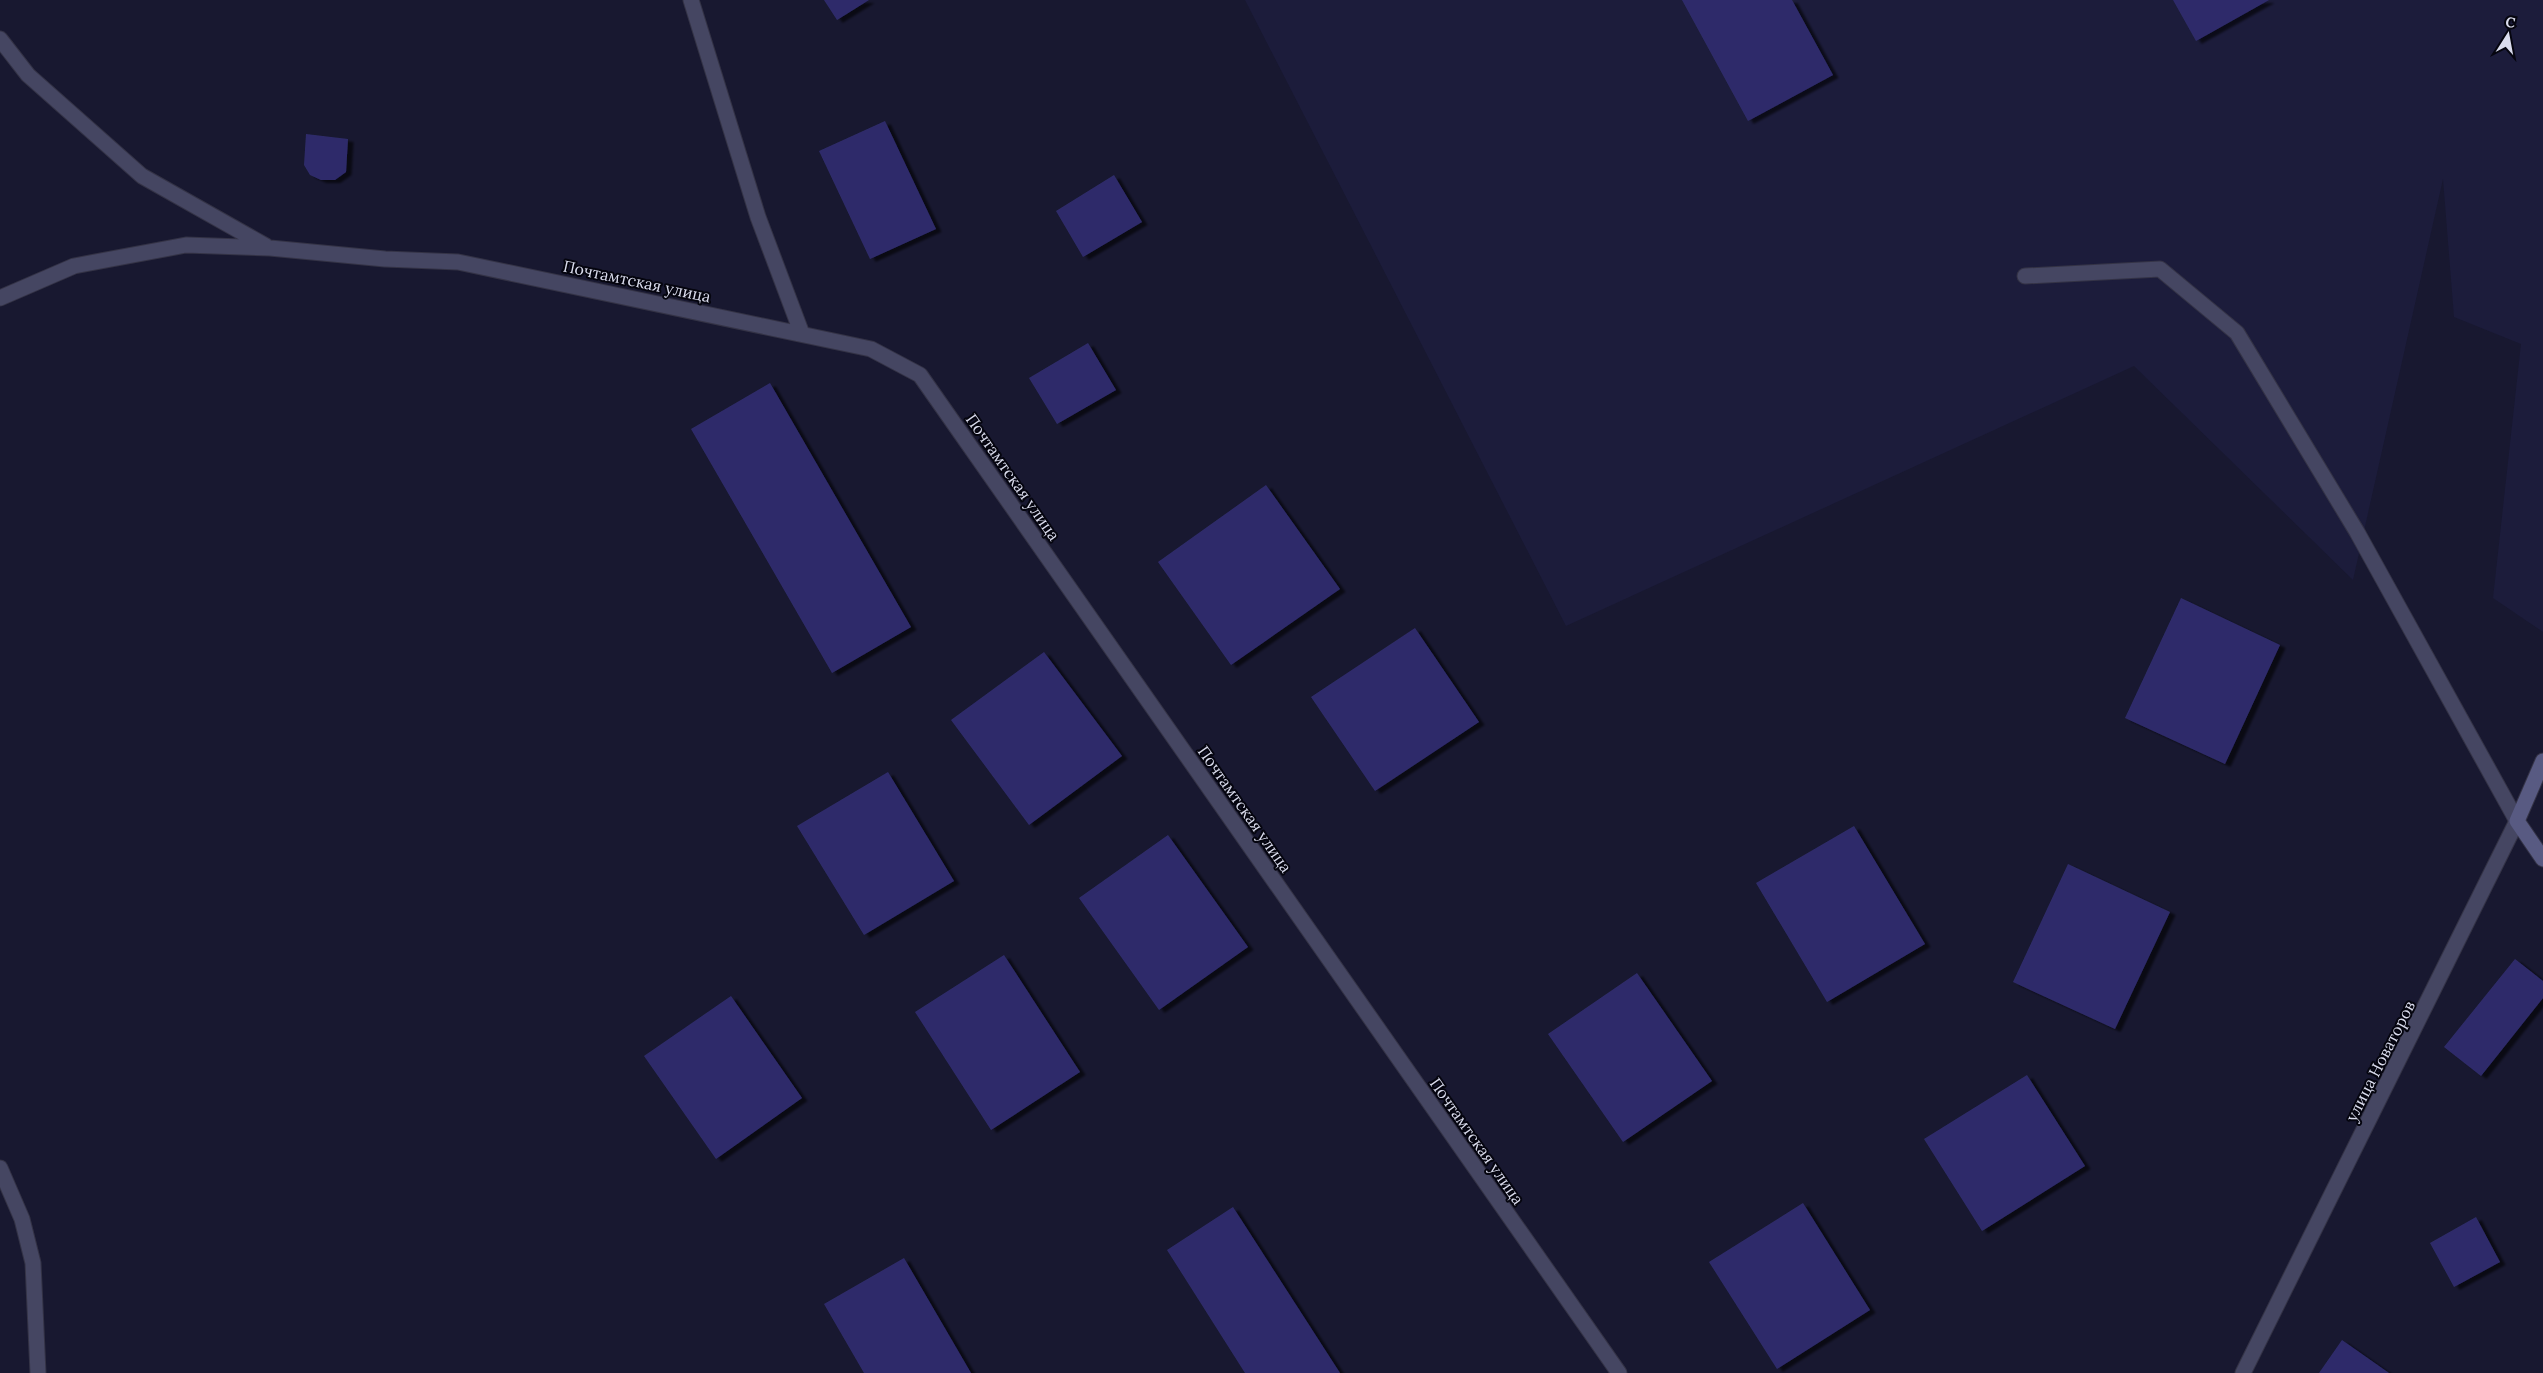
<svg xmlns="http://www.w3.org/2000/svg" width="2543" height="1373" font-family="Lora,serif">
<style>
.built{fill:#1c1c3b}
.building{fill:#2f2c6a;filter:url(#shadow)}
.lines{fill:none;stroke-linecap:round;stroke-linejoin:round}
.lane-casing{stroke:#343346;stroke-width:17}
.street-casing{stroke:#343346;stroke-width:17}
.secondary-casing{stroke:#343346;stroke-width:17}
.lane{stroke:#454662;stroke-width:15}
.street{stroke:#454662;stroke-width:15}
.secondary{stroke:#585a82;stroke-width:15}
.labels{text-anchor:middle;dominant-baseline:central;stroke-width:4;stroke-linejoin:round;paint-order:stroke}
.street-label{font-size:16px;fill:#dadced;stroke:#05050f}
</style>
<defs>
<filter id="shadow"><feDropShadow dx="5.5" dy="3" stdDeviation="1" flood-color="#0009"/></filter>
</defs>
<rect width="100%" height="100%" fill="#181830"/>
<path class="built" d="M1245,0H2543V632L2493,598L2521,344L2454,317L2443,179L2353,580L2134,366L1566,626Z"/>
<path class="building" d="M824,0H869L837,20Z
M1682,0H1792L1833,75L1748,121Z
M2173,0H2269L2196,41Z
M885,121L936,229L870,259L819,151Z
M306,134L348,139L346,172L335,180H321L310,175L304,165Z
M1114,175L1142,222L1083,257L1056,211Z
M1088,343L1116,390L1057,424L1029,378Z
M770,383L911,627L832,673L691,429Z
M1266,485L1340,589L1231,665L1158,562Z
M2181,598L2280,645L2225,764L2125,718Z
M1415,628L1479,722L1375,791L1311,697Z
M1044,652L1122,756L1029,825L951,720Z
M888,772L954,881L864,935L797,826Z
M1854,826L1925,944L1827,1002L1756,883Z
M1168,835L1248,947L1159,1010L1079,898Z
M2068,864L2170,912L2115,1029L2013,982Z
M1004,955L1080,1072L991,1130L915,1012Z
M2515,959L2543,981V998L2481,1076L2444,1047Z
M1637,973L1712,1081L1623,1142L1548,1034Z
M731,996L802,1098L716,1159L644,1056Z
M2027,1075L2085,1166L1982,1231L1924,1139Z
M1803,1203L1870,1310L1777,1369L1709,1262Z
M1233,1207L1340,1373H1245L1167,1250Z
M2476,1217L2500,1262L2454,1287L2430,1243Z
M904,1258L971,1373H864L824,1304Z
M2342,1340L2389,1373H2319Z"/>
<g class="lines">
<g class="lane-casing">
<path id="lane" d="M2025,276L2160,269L2237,333L2357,532L2517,821
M0,1168L22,1219L33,1263L38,1373"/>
</g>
<g class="street-casing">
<path id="street" d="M691,0L758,217L802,334
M0,39L28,75L142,176L266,246
M0,298L74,266L186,245L270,248L385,259L458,262L871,349L920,375L1619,1373
M2243,1373L2517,821"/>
</g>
<g class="secondary-casing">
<path id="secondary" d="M2543,761L2517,821L2543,859"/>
</g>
<use href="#lane" class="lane"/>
<use href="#street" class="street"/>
<use href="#secondary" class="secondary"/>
</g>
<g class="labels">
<g class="street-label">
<text transform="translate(637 281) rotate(12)">Почтамтская улица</text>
<text transform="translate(1013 477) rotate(55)">Почтамтская улица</text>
<text transform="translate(1245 809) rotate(55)">Почтамтская улица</text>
<text transform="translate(2380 1061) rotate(-63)">улица Новаторов</text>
<text transform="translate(1477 1141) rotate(55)">Почтамтская улица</text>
</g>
</g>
<g transform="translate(2508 35) rotate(11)" stroke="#05050f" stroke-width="4" paint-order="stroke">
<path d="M0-4L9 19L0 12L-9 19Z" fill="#dadced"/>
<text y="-8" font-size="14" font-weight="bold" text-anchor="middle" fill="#dadced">С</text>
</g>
</svg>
